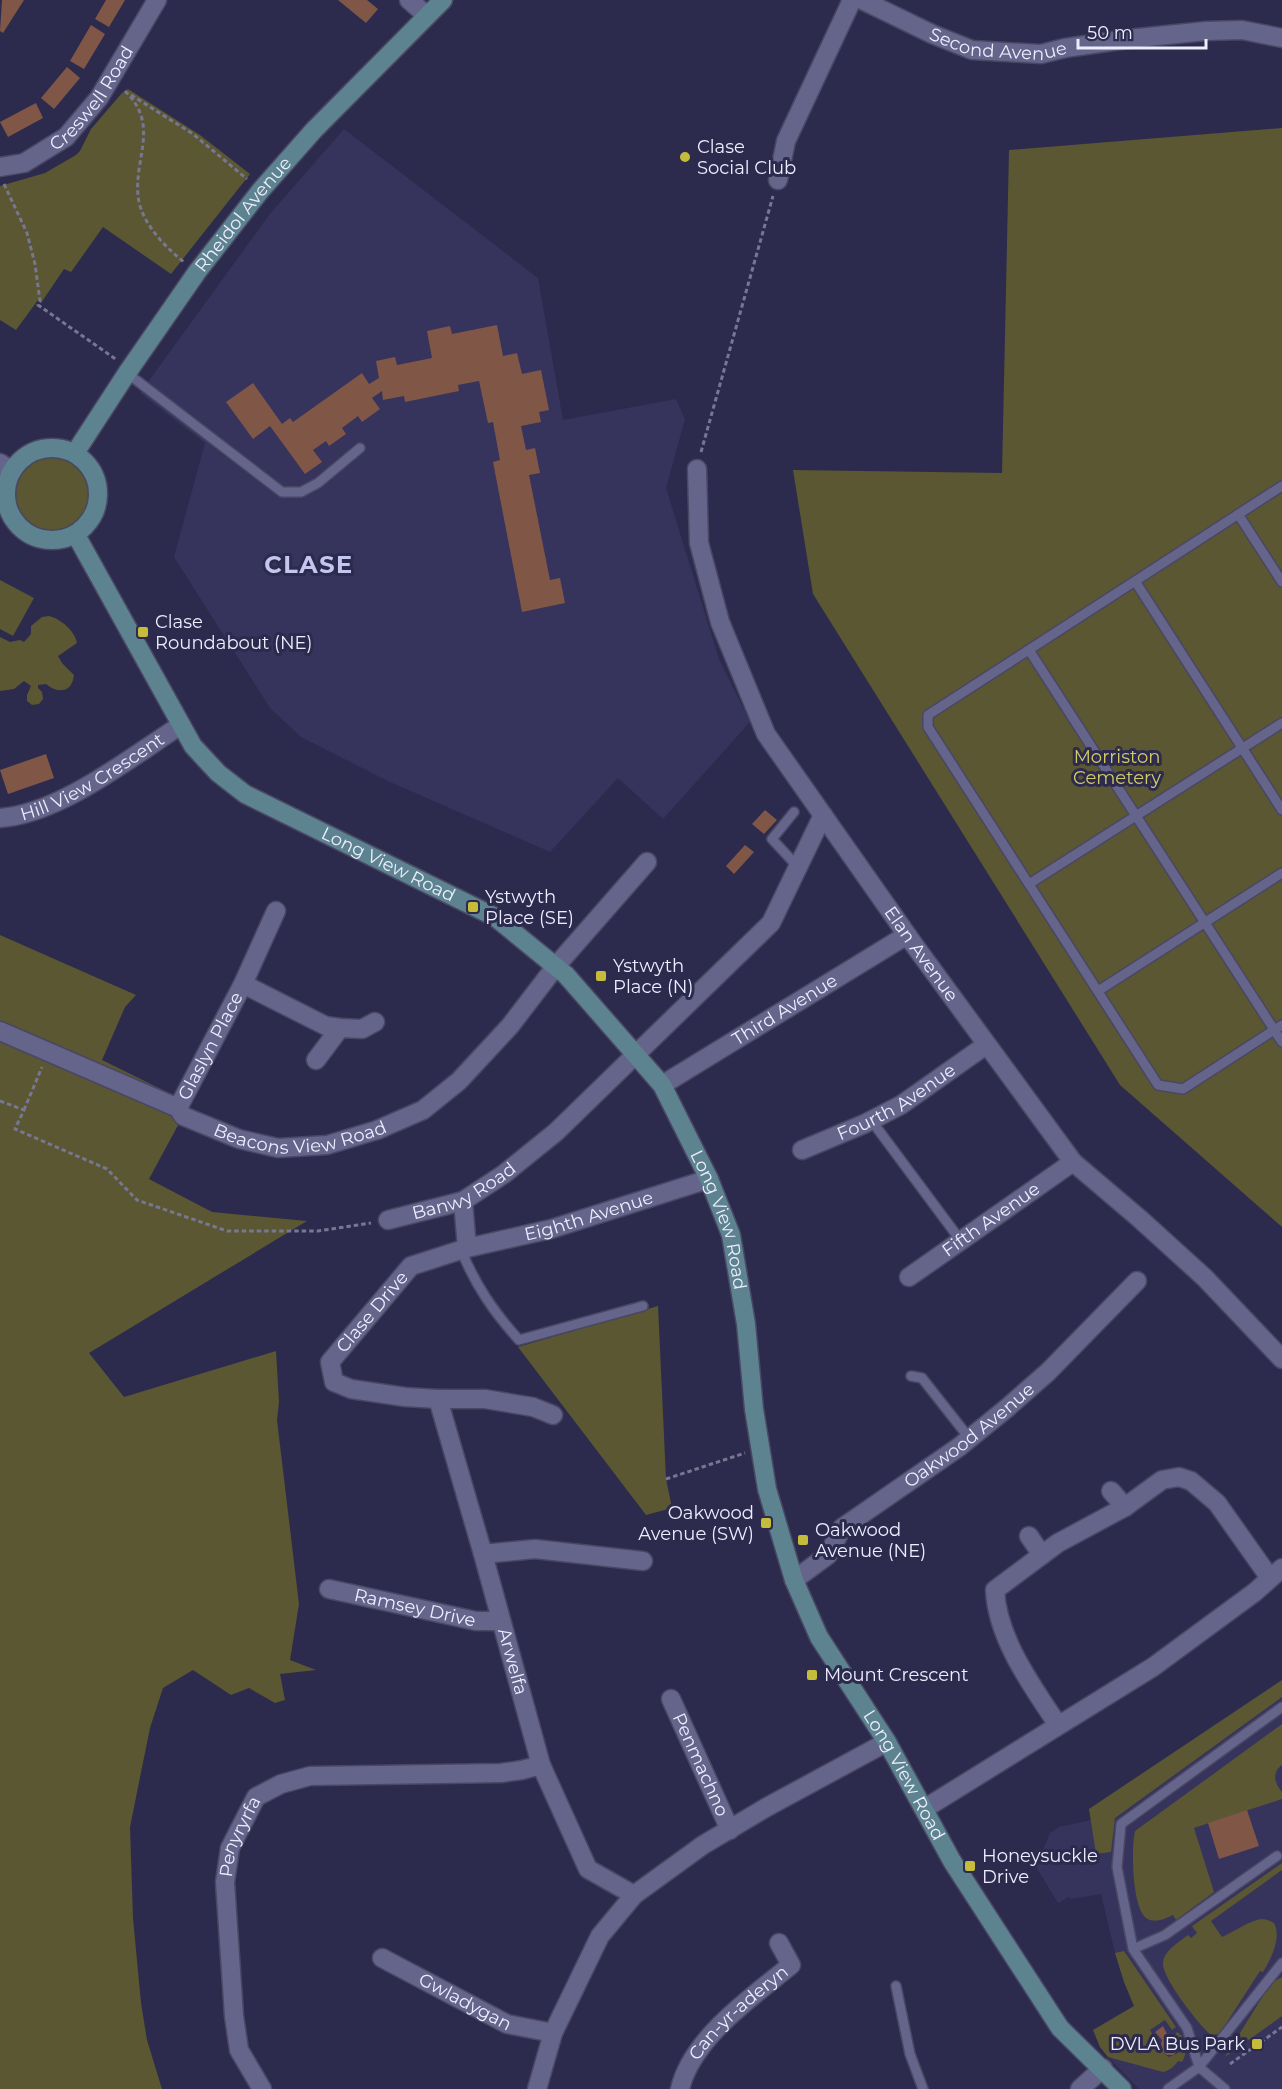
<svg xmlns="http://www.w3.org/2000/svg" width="1282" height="2089" font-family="Montserrat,sans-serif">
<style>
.built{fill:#36335c}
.green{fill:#5a5732}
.building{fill:#805746}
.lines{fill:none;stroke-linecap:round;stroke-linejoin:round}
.lane-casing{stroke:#494763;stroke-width:12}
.street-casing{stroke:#494763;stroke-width:21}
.secondary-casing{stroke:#494763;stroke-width:21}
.path{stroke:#787793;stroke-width:3;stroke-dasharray:4.5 3;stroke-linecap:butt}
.lane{stroke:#65648b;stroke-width:9}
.street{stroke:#65648b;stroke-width:18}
.secondary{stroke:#5c838f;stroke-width:18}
.poi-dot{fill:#c6bc3c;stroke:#2c2b4d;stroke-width:2}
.labels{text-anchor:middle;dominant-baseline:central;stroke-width:6;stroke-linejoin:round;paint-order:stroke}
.street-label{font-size:18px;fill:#ecedfe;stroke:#2c2b4d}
.poi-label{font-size:18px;fill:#ecedfe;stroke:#2c2b4d;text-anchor:start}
.park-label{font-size:18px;fill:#d3cb69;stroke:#2c2b4d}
.district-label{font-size:24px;font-weight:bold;letter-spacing:1.5px;fill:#c5c5f1;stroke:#2c2b4d}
</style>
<rect width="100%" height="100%" fill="#2c2b4d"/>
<path class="built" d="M344,129L538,278L563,420L676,399L685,419L666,488L719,659L750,722L663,819L618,778L550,852L388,781L301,737L270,708L174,557L205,443L140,393L269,215Z
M1282,1680V2089H1139L1108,2057L1100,2047L1093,2030L1134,2006L1124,1982L1115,1953L1101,1894L1071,1899L1069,1897L1058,1903L1030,1857L1043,1850L1050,1833L1059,1827L1091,1820L1089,1809Z"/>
<path class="green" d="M128,89L200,135L250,174L171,274L103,227L71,272L64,269L41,303L38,300L16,330L0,320V186L45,173L76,155L80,151L91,129L122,93Z
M1282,128V1227L1120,1085L813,594L793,470L1002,473L1009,150Z
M14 495a38 38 0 1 1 76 0a38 38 0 1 1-76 0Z
M0,580L34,598L13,636L0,629Z
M49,616C61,619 75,631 77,643L58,656L62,663L74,675C72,693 58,694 46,684L38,685V688L42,692L43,699L39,704L32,705L27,701V695L31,686L24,681L14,689L0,691V637L10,642L20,640L24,642L31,634V626L42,617Z
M0,935L136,995L125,1007L102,1060L171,1094L183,1116L149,1179L212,1212L307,1221L89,1353L124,1397L276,1351L279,1402L277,1420L299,1604L290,1660L316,1670L280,1674L285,1700L275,1703L249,1688L231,1695L193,1670L163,1688L150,1728L130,1827L133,1918L141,2003L147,2040L162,2089H0Z
M658,1306L666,1479L672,1508L646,1515L518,1347Z
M1282,1680V1697L1115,1818L1111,1852L1096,1854L1089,1809Z
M1282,1724V1765C1272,1772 1274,1783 1282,1792V1799L1194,1828L1214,1892L1176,1920L1173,1915C1164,1919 1155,1924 1146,1918C1132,1908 1131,1848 1135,1831Z
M1282,1863V1870L1211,1921L1222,1937C1234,1932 1248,1921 1261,1919C1266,1919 1271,1921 1274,1923C1282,1937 1271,1959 1263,1972L1260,1971L1220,2033L1212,2036C1201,2028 1160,1976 1163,1962C1165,1950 1179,1942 1188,1935L1191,1938L1197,1933L1192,1926Z
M1124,1951L1176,2027L1172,2030L1165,2020L1150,2030C1155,2038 1161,2053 1169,2057L1180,2052C1183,2045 1182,2040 1175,2035L1177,2032C1188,2039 1188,2052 1182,2062L1178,2061C1174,2067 1170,2070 1163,2072L1108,2057L1100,2047L1093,2030L1134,2006L1124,1982L1115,1953Z
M1282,1977V2016L1225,2057L1271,1983Z"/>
<path class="building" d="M2,0H24L3,33L0,31Z
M106,0H125L109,27L95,19Z
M338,0H367L378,9L366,23Z
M91,25L105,34L84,69L70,61Z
M67,67L80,78L54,109L41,98Z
M36,103L43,118L8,137L0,122Z
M497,325L503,356L517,353L522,374L541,370L549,410L539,412L541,422L521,426L526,450L535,448L540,473L529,475L550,580L560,578L565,603L522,612L493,462L500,460L493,422L488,423L479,381L458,385L459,391L405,402L404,396L383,400L382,391L372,398L380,409L362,422L358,416L342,428L346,434L329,446L326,441L313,450L322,462L305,474L270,426L253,439L226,402L253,383L282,424L290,418L293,422L362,373L369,384L379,378L376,361L395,357L397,365L432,358L427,331L450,326L452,334Z
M46,754L54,778L8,794L0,770Z
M765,810L777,820L764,834L752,824Z
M745,845L754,852L734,874L726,866Z
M1247,1810L1259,1846L1219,1859L1208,1823Z
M1163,2026L1168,2036L1176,2037L1180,2043V2049L1173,2055H1167L1162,2051L1161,2044L1162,2040L1155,2032Z"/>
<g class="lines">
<g class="lane-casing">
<path id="lane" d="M127,373L282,492H301L318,483L360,448
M1282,486L928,715V727L1158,1085L1183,1089L1282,1025
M1238,514L1282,582
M1135,581L1282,810
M1029,650L1282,1042
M794,812L772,839L797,866
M1029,884L1282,723
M1098,991L1282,873
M871,1120L961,1241
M461,1250C476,1286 493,1311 519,1340L643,1306
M911,1376L922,1378L970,1439
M1133,1949L1165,1935L1277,1856
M896,1986L910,2054L923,2089
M1199,2067L1187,2028L1133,1949L1117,1867L1121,1824L1282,1707
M1199,2067L1282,1963
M1168,2089L1199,2067L1225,2089"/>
</g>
<g class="street-casing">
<g id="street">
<path d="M409,0L426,15"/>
<path id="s1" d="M862,0L932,34L972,50L1041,54L1065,48L1128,39L1206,31L1242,30L1282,38"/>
<path id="s2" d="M0,167L24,163L66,137L99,98L157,0"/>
<path d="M778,180L786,141L852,0"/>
<path d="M0,463L12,471"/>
<path id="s3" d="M697,469L699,543L720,622L766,734L912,942L1073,1162L1140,1219L1205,1278L1282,1359"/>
<path id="s4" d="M0,818C60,814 131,757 181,725"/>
<path d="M243,984L326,1026L340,1028"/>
<path id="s5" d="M0,1031L178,1108L183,1116L239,1139L278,1148L327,1145L377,1130L423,1110L459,1081L510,1026L556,966L647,862"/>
<path d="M316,1060L340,1028L362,1029L375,1022"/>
<path id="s6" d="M662,1085L907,935"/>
<path id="s7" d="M178,1108L243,984L276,911"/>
<path id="s8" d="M802,1150L864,1124L901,1105L986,1045"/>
<path d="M463,1201L467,1248"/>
<path id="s9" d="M388,1220L463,1201L504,1174L556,1132L771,923L823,815"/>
<path id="s10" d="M909,1277L1073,1162"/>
<path id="s11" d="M438,1399L483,1554L541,1765L588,1869L634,1895"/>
<path id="s12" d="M553,1415L533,1407L485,1399H438L405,1397L351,1389L334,1382L330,1362L411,1266L467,1248L551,1229L709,1179"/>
<path d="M1111,1491L1125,1507"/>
<path d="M1029,1536L1042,1555"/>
<path d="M483,1554L535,1549L643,1561"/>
<path id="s13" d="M794,1580L828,1555L842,1528L959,1447L1007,1408L1048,1372L1137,1281"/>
<path id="s14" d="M329,1589L476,1621H501"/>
<path id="s15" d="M671,1699L730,1830"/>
<path d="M1058,1725C1032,1686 997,1638 995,1590L1058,1543L1125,1507L1162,1480L1179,1477L1191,1481L1217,1503L1270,1578"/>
<path d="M924,1809L1153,1667L1255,1592L1282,1568"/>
<path id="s16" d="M382,1958L507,2024L553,2033"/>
<path id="s17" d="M262,2089L239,2050L234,2016L225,1882L230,1848L256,1797L281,1784L310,1776L501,1773L522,1770L541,1765"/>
<path d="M537,2089L553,2033L600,1936L634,1895L703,1845L767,1807L887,1742"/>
<path id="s18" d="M680,2089C692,2038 752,1997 791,1965L779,1943"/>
<path d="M1080,2089L1103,2068"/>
</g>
</g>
<g class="secondary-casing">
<g id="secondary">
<circle cx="52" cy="494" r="46"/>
<path id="s19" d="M75,453L127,373L197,272L261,190L314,130L443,0"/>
<path id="s20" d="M76,535L193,746L218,773L245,794L495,917L566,975L662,1085L709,1179L731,1235L746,1324L754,1409L767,1489L794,1580L819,1637L887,1742L952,1861L1060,2028L1122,2089"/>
</g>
</g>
<path class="path" d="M125,91C162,127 131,161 139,202C144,225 166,248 184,262
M131,95L193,134L247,179
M4,184L27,233L35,264L40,301L38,305L117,360
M701,452L773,196
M0,1101L24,1110L15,1129L107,1169L137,1200L227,1231H318L371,1223
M24,1110L42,1067
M666,1479L745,1453
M1230,2064L1282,2027"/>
<use href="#lane" class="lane"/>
<use href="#street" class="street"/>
<use href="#secondary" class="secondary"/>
</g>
<g class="poi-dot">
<circle cx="685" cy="157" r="6"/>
<rect x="137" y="626" width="12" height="12" rx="3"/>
<rect x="467" y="901" width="12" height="12" rx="3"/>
<rect x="595" y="970" width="12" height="12" rx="3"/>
<rect x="760" y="1517" width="12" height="12" rx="3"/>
<rect x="797" y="1534" width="12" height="12" rx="3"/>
<rect x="806" y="1669" width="12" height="12" rx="3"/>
<rect x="964" y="1860" width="12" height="12" rx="3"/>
<rect x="1251" y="2038" width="12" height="12" rx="3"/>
</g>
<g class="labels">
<g class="street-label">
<text stroke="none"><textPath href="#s1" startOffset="146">Second Avenue</textPath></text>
<text stroke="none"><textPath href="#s2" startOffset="120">Creswell Road</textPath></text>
<text stroke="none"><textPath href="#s19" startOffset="292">Rheidol Avenue</textPath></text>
<text stroke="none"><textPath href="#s4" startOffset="102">Hill View Crescent</textPath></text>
<text stroke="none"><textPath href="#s20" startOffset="472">Long View Road</textPath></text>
<text stroke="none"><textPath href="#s3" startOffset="546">Elan Avenue</textPath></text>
<text stroke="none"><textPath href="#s6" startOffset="144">Third Avenue</textPath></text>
<text stroke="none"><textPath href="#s7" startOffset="70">Glaslyn Place</textPath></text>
<text stroke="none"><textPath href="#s8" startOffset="106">Fourth Avenue</textPath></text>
<text stroke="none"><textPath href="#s5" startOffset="326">Beacons View Road</textPath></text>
<text stroke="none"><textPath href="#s9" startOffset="82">Banwy Road</textPath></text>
<text stroke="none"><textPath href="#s12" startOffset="554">Eighth Avenue</textPath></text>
<text stroke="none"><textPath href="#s10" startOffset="100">Fifth Avenue</textPath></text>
<text stroke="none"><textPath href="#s20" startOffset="976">Long View Road</textPath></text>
<text stroke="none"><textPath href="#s12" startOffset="309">Clase Drive</textPath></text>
<text stroke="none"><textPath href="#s13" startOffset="230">Oakwood Avenue</textPath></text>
<text stroke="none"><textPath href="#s14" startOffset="88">Ramsey Drive</textPath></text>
<text stroke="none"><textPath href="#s11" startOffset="273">Arwelfa</textPath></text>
<text stroke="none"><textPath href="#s15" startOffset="72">Penmachno</textPath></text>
<text stroke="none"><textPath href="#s20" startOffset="1570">Long View Road</textPath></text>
<text stroke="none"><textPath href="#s17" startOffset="262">Penyryrfa</textPath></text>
<text stroke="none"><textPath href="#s16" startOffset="94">Gwladygan</textPath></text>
<text stroke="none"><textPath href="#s18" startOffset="98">Can-yr-aderyn</textPath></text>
</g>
<g class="poi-label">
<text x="697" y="147">Clase<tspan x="697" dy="21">Social Club</tspan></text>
<text x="155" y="622">Clase<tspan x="155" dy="21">Roundabout (NE)</tspan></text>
<text x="485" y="897">Ystwyth<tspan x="485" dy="21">Place (SE)</tspan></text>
<text x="613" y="966">Ystwyth<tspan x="613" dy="21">Place (N)</tspan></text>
<text x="754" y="1513" text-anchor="end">Oakwood<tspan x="754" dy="21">Avenue (SW)</tspan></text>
<text x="815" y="1530">Oakwood<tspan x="815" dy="21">Avenue (NE)</tspan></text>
<text x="824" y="1675">Mount Crescent</text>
<text x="982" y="1856">Honeysuckle<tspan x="982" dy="21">Drive</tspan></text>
<text x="1245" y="2044" text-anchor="end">DVLA Bus Park</text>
</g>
<g class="park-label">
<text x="1117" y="757">Morriston<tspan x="1117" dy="21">Cemetery</tspan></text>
</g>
<g class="district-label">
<text x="309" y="564">CLASE</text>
</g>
</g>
<path d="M1078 39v9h128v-9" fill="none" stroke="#ecedfe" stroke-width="3"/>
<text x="1087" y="39" font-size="18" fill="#ecedfe" stroke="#2c2b4d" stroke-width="4.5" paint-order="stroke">50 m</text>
</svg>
